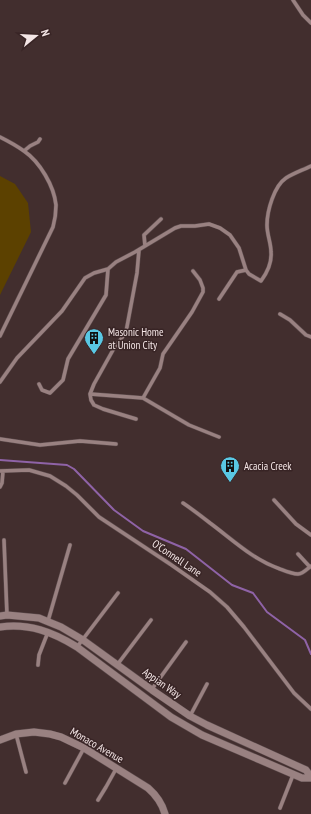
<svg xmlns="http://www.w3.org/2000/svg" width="311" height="814" font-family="'PT Sans Narrow',sans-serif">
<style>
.green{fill:#5c4100}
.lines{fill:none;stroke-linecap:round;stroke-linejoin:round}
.stream{stroke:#8f63a7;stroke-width:2}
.service-casing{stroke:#5d4c4d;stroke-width:4.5}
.minor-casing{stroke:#5d4c4d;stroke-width:8}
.service{stroke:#998181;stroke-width:3.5}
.minor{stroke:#998181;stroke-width:7}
.labels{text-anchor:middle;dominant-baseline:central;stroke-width:3;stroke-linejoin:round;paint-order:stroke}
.poi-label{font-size:11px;fill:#f4e6e6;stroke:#382425;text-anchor:start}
.street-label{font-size:11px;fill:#f4e6e6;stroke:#382425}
</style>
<rect width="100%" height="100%" fill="#422e2e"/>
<path class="green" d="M0,176L15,184L28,203L31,232L0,295Z"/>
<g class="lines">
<path class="stream" d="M0,460L67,465L74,469L114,510L143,531L186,549L232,585L253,593L267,612L305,640L311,654"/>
<g class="service-casing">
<path id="service" d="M293,0L303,15L311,23
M0,137C8,141 17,146 24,151C40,162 54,186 56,205C56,213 55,220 53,227L0,336
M24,151L30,146L38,142L40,139
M145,246L144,235L161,219
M219,299L237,272L246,270
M280,314L290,320L306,335L311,337
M0,382L17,358L62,311L85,278L94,273L108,269
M39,384L42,390L50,393L63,380L68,359L106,295L108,269L116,262L135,252L175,228L181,226H195L209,224L220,228L230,235L239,248L246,270L249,274L261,281C267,273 272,263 271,252C271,243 267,235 267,225C267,211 274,186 286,178C294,173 303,170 311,166
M90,394L143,398L160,368L163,354L192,312L203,292V288L200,280L193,271
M143,398L189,425L219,437
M136,419L103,409L94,405L91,400L90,394L94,384L113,350L126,332L137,273L139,250
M0,439L40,445L80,441L116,444
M0,471L29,470L50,476L66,486L77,495L99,517L170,564L210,592L227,607L244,627L294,693L311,709
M0,487L2,483L3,471
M274,500L296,524L311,535
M183,503C192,509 201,516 210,523C233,540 252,559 280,569C285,571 292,574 298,574C303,574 307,569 311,566
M4,540L7,615
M298,554L310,567
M48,621L70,545
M77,647L118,593
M38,665L39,655L48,632
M117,665L151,620
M152,689L186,642
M190,716L207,684
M16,734L26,772
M65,783L84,748
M98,800L106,787L116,769
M280,808L293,775"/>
</g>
<g class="minor-casing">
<path id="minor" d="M0,616L7,615L39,618L61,627L83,640L152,690L190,716L207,725L306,770L311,777
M0,627C29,623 53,632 77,647L171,717L202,735L302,778H311
M0,740L16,734L34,732L50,734L61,737L84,748L148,788C156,795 162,803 165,814"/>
</g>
<use href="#service" class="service"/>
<use href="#minor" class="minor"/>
</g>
<defs>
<g id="building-pin" transform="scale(1)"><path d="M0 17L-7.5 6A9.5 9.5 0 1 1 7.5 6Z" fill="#59c8e4" stroke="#382425"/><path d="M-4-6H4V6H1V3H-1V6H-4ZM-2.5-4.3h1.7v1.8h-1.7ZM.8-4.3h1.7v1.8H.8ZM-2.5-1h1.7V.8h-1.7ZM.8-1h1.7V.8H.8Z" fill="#111"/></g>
</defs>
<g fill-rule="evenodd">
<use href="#building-pin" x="94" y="338"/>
<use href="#building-pin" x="230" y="466"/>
</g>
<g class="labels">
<g class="poi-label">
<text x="108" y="332">Masonic Home<tspan x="108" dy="13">at Union City</tspan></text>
<text x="244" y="466">Acacia Creek</text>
</g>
<g class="street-label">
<text transform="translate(177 558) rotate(34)">O’Connell Lane</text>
<text transform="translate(162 683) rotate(35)">Appian Way</text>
<text transform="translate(97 745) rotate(30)">Monaco Avenue</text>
</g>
</g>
<g transform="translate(36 36) rotate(72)" stroke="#382425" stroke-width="3" paint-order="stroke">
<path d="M0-3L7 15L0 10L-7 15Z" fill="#f4e6e6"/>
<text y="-6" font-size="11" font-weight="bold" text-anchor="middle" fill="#f4e6e6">N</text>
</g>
</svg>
